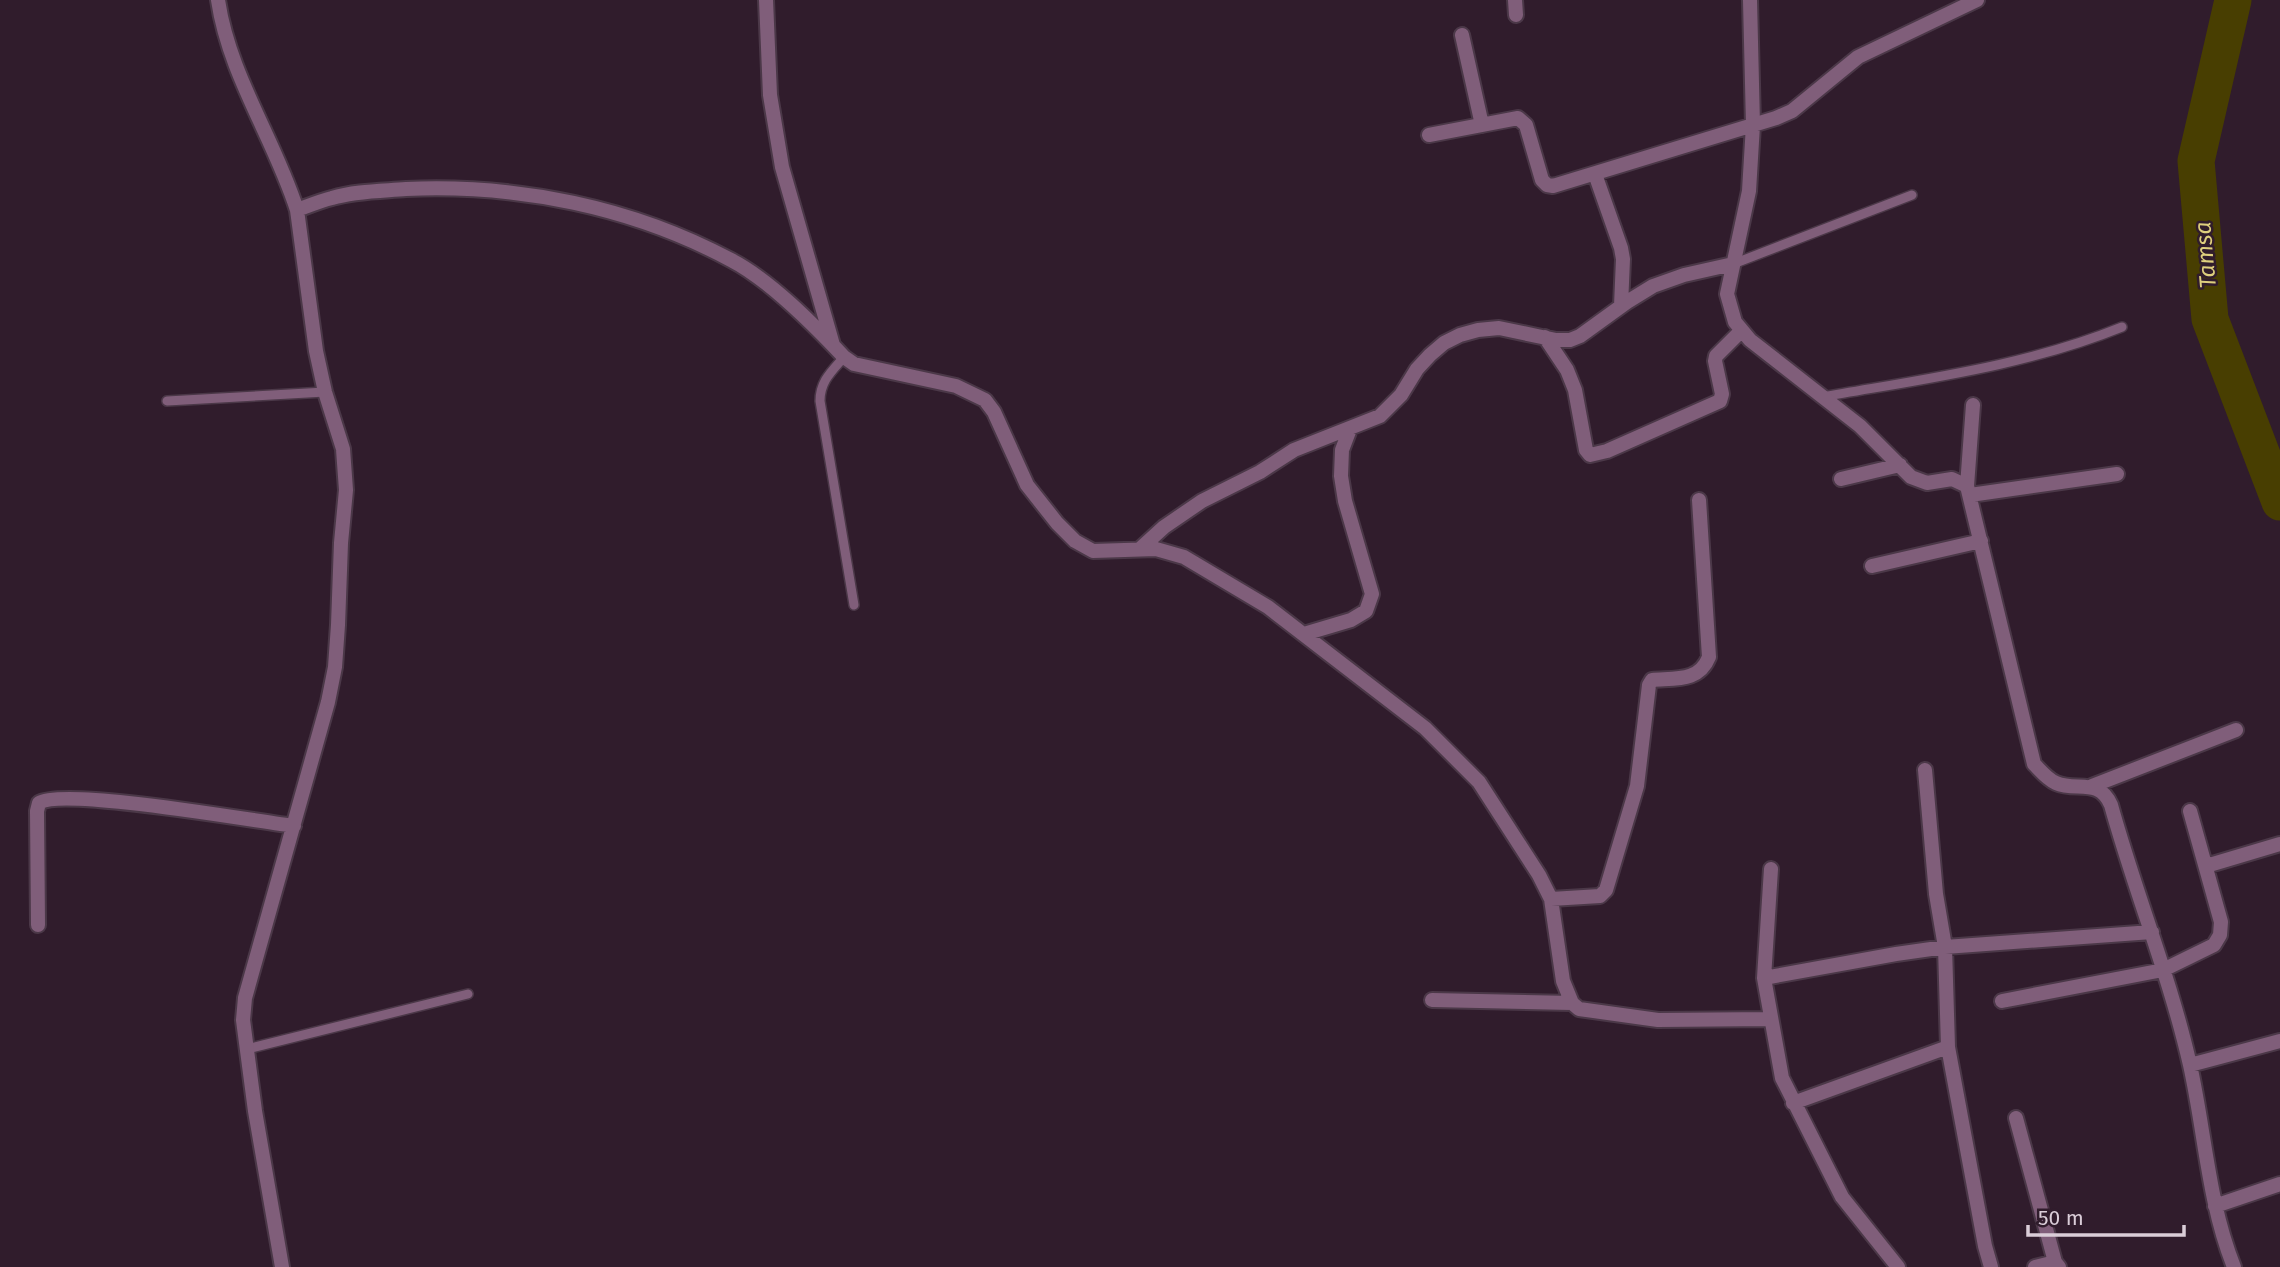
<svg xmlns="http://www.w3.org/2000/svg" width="2280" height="1267" font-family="'Fira Sans',sans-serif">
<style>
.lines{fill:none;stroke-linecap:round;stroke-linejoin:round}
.river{stroke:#483e01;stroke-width:37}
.service-casing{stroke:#4b3848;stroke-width:12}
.minor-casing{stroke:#4b3848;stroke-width:18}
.service{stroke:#805e7a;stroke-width:9}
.minor{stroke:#805e7a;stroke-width:14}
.labels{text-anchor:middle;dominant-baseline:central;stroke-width:5;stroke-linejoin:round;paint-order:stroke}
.water-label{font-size:23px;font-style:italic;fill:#decf7d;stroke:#301c2c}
</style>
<rect width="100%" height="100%" fill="#301c2c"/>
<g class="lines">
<path class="river" d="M2233,0L2196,161L2210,319L2280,502"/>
<g class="service-casing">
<path id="service" d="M1733,264L1912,195
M844,357C832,371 820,381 820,401L854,605
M1822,397C1923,379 2026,366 2122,327
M167,401L325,392
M247,1049L468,994"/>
</g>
<g class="minor-casing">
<path id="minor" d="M218,0C229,75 274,138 297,210L316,351L325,392L343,449L346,490L341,543L338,625L335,667L328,702L245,998L243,1020L255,1111L282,1267
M766,0L770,95L782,167L833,345
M1515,0L1516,15
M1750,0L1753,125L1749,191L1727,294L1735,322L1750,340L1860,426L1911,477L1927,483L1952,479L1967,486L2034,764C2040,770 2047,779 2056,783C2076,792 2099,777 2111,805C2135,892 2170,977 2190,1065C2205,1132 2208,1202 2234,1267
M1462,35L1482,125
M1429,135L1518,118L1526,125L1542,180L1547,185L1553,186L1776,118L1792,111L1858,57L1977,0
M1595,174L1621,248L1623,259L1621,306
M297,210C308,206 320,201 332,198C355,191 382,191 406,189C518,184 632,207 731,260C770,280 814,325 844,357L854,364L956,386L985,400L994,412L1027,485L1057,523L1075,541L1093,551L1156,549L1184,557L1268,607L1425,728L1479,782L1539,875L1551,899L1563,981L1572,1003L1579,1009L1658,1020L1771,1019
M1545,337L1567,370L1575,390L1586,450L1590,455L1607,451L1720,401L1722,394L1715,361L1716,356L1741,331
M1841,479L1900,465
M1967,486L1973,405
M1970,495L2117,474
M1141,548L1164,527L1202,501L1260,472L1294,450L1380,416L1401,395L1417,369L1430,355L1444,343L1460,335L1478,330L1499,328L1556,340H1570L1580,336L1627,302L1653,286L1684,275L1733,264
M1872,566L1981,541
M1304,634L1351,620L1366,611L1372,594L1345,501L1341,476L1342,450L1350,429
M1925,770L1936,894L1945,947L1948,1047
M2092,786L2236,730
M2206,866L2280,844
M1771,869L1764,978L1782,1078L1842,1197L1898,1267
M1551,899L1600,896L1606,890L1637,786L1649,685L1652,680C1676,678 1699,682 1709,657L1699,500
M38,925L37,811L39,803C63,787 254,821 294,826
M1764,978L1896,954L1945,947L2152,932
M1432,1000L1572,1003
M2002,1001L2163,970L2214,945L2220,935L2221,922L2190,811
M2190,1065L2280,1041
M1793,1103L1948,1047L1985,1246L1991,1267
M2016,1118L2055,1262L2059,1267
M2215,1206L2280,1184
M2035,1267L2055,1262"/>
</g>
<use href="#service" class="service"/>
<use href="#minor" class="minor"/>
</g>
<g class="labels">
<g class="water-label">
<text transform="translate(2205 255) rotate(-95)">Tamsa</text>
</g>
</g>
<path d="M2028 1225v10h156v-10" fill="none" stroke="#dacdd8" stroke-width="3.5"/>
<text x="2038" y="1225" font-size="21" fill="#dacdd8" stroke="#301c2c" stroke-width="5" paint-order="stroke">50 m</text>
</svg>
